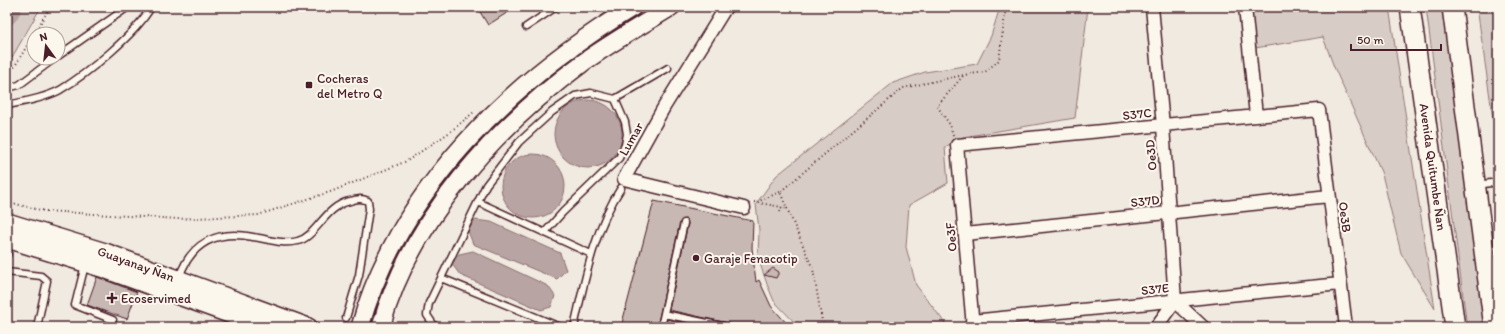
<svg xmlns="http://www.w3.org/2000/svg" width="1505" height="334" font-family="Itim,sans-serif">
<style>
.green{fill:#d8ccc6;stroke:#917678}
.water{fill:#b8a4a2;stroke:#8c6f72}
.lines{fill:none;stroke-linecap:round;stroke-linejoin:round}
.river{stroke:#b8a4a2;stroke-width:22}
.building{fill:#c8b8b3;stroke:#4a1f2b}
.service-casing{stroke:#4a1f2b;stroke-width:9}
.minor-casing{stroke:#4a1f2b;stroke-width:15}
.secondary-casing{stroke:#4a1f2b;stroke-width:20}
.primary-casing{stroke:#4a1f2b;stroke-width:22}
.path{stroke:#4a1f2b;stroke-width:2;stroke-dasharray:1 3;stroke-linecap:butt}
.service{stroke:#fbf7ec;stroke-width:6}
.minor{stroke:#fbf7ec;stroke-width:12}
.secondary{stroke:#fbf7ec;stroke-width:17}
.primary{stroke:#fbf7ec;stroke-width:19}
.poi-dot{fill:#4a1f2b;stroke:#fbf7ec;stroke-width:1.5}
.labels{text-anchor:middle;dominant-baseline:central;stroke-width:4;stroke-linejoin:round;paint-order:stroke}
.poi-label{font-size:13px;fill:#4a1f2b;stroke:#fbf7ec;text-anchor:start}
.street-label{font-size:13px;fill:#4a1f2b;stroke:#fbf7ec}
</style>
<rect width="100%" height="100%" fill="#f0eae0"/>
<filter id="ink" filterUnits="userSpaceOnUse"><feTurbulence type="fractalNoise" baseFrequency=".025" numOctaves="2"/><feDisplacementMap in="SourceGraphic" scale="8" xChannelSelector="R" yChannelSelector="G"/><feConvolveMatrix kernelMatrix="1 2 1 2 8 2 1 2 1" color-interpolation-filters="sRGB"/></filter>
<g filter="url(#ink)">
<path class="green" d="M7,7H41L7,66Z
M1000,7H1088L1075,118L963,137L945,147L948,183L909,205L906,247L916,285L948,327H799L774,301L767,284L758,258L759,230L756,204L776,176L893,83L925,72L977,64L991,36Z
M1251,7H1389L1435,309L1401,253L1382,174L1334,67L1323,37L1255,48Z
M1426,7H1445L1491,327H1467Z
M1477,7H1498V154Z"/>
<path class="water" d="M554 134a34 34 0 1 1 68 0a34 34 0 1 1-68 0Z
M501 186a32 32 0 1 1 64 0a32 32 0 1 1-64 0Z
M475,220L491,222L560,253L566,270L557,279L473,244L468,231Z
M473,251L548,286L555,296L551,307L541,310L460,275L452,264L459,254Z"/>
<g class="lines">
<path class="river" d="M7,14L11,7"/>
</g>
<path class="building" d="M477,7H516L488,25Z
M654,201L753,221L752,248L756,282L759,280L771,306L790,327H731L728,323L669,310L688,224L687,220L685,219L680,222L657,327H621Z
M773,268L779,272L776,278L764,275Z
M97,277L137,292L127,319L87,305Z
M667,319L705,327H666Z"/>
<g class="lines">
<g class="service-casing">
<path id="service" d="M526,27L556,7
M58,56L128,7
M7,88L19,85L55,58
M7,105C24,102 45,98 60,90C87,74 136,34 151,7
M1477,185L1498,182
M478,202L591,254
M545,232L563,212L619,158L625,145L627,134L625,122L615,99
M7,255L10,241
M85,265L75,305L113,320
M7,272L41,276L47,281L37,327
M179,278C191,242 217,230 253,237C268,239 282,245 298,241C316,237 325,206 350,201C357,199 361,198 368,201L369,209L359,275L346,318
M441,278L560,327
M664,314L727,327
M435,327L427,315L429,303L486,185L519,142L552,112L575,96L591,93L615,99L668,68
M574,327C585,280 594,229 621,188
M661,327L684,223"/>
</g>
<g class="minor-casing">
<path id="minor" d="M726,7L664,107L624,179L744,208
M1152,7L1163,126L1175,301
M1245,7L1256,116
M965,234L1329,196
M1175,301L1203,327
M972,321L1340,284
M973,327L957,145L1319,110L1346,327
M1156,327L1175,301"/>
</g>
<g class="secondary-casing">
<path id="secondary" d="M7,222L105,252L308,327
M7,239L104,269L265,327
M360,327C399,188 512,80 633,7
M381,327C410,220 497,126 584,62C612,42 642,25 671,7"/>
</g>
<g class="primary-casing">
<path id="primary" d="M1410,7L1455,327
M1452,7L1494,327"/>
</g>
<path class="path" d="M7,77L15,66L50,7
M953,135L950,125L937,106L963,76
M7,202L45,211L178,219L258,215L333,191L407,161L450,132L474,112
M754,202L782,207
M757,202L780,192
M780,212L782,207L787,209
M823,327L813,269L780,192L903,88L964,75L985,72L999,60L1006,7"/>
<use href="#service" class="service"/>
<use href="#minor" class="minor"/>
<use href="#secondary" class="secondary"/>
<use href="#primary" class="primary"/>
</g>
</g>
<g class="poi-dot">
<rect x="305" y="81" width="8" height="8" rx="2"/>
<circle cx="696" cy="258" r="4"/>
<path d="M110 292h4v4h4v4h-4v4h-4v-4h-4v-4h4z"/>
</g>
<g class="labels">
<g class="poi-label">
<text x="317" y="78">Cocheras<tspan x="317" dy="15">del Metro Q</tspan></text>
<text x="704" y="258">Garaje Fenacotip</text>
<text x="121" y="298">Ecoservimed</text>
</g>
<g class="street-label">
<text transform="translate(1137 114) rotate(-6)">S37C</text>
<text transform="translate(631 139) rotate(-61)">Lumar</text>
<text transform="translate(1151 155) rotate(-95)">Oe3D</text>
<text transform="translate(1433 167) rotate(82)">Avenida Quitumbe Ñan</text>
<text transform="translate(1145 201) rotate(-6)">S37D</text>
<text transform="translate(1345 217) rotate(83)">Oe3B</text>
<text transform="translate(951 237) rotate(-95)">Oe3F</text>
<text transform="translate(136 264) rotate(20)">Guayanay Ñan</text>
<text transform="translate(1155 289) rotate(-6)">S37E</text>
</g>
</g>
<rect width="1505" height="334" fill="none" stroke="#fbf7ec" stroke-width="24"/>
<rect x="12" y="12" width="1481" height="310" fill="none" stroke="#4a1f2b" stroke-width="1.5" filter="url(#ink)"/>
<g transform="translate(46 46) rotate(345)"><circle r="19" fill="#fbf7ec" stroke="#b4a19f"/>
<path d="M0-3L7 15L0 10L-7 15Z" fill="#4a1f2b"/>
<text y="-6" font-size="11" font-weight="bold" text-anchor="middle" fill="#4a1f2b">N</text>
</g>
<path d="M1351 44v6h90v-6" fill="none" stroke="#4a1f2b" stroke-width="2"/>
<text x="1357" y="44" font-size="12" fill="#4a1f2b" stroke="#fbf7ec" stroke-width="3" paint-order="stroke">50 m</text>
</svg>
